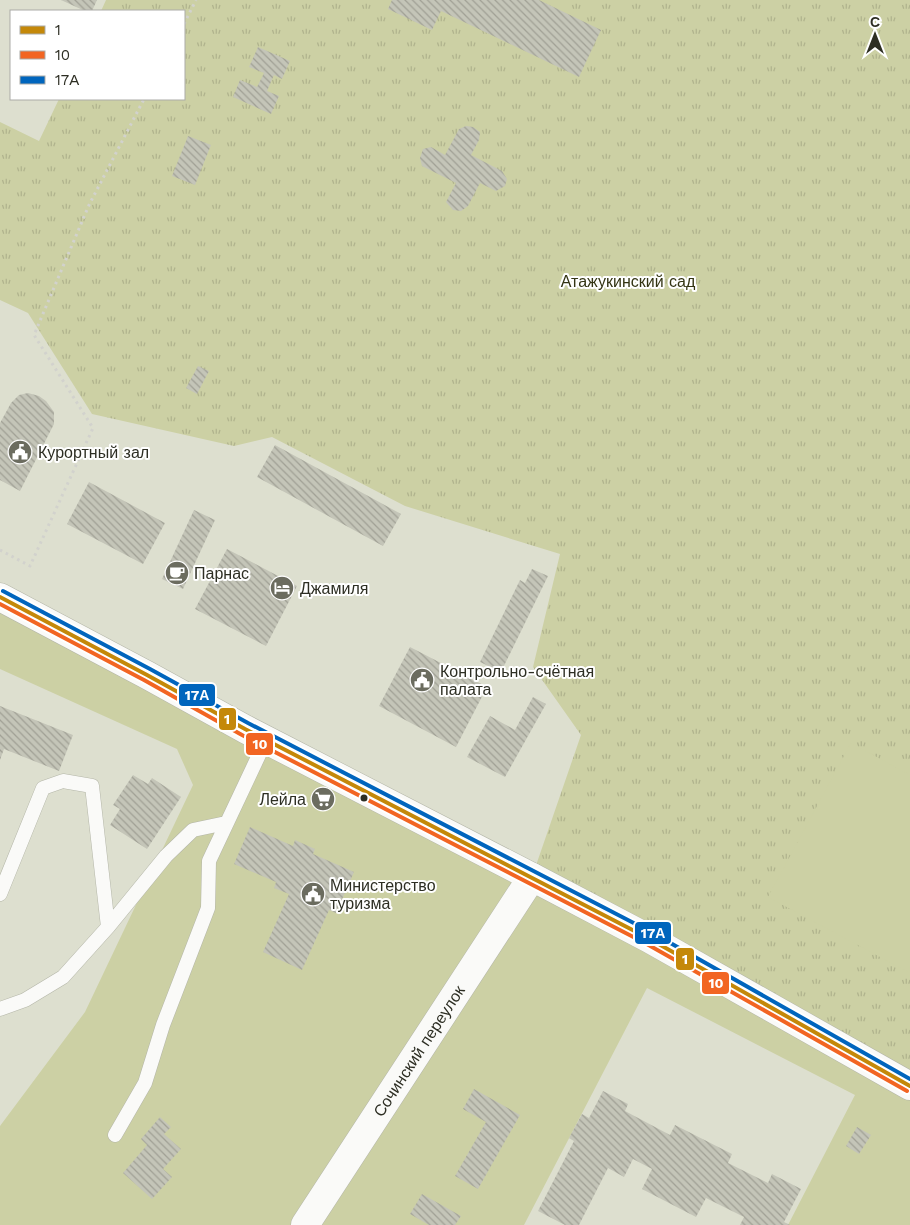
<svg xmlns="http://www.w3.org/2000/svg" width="910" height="1225" font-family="'Work Sans',sans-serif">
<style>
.grass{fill:url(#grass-tufts)}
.garden{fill:#ccd0a4}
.building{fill:url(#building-back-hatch)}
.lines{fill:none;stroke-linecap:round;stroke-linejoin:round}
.service-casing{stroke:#b4b6a8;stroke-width:15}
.minor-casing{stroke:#b4b6a8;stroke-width:29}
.tertiary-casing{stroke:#b4b6a8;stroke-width:29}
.path{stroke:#d2d2cd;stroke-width:3;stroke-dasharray:2.5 4;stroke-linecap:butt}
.service{stroke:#fafaf8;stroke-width:14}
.minor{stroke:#fafaf8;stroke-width:28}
.tertiary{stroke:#fafaf8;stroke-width:28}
.bus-1-casing{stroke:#fff;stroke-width:8}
.bus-2-casing{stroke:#fff;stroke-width:8}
.bus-3-casing{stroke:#fff;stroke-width:8}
.bus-1{stroke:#c48809;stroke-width:4}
.bus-2{stroke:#f26522;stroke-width:4}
.bus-3{stroke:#0065bd;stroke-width:4}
.bus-dot{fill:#2d2e23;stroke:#fff;stroke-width:2}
.labels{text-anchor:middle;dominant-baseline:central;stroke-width:4;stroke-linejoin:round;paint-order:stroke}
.park-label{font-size:16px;fill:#333413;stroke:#fff}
.poi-label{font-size:16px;fill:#2d2e23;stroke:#fff;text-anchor:start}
.street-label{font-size:16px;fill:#2d2e23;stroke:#fff}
.line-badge{stroke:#fff;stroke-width:2}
.badge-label{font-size:14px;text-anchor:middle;font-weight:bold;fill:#fff}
</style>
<defs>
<pattern id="grass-tufts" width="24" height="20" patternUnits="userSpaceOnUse" patternTransform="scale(1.25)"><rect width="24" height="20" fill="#ccd0a4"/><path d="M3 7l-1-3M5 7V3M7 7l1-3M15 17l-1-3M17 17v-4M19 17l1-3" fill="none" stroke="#b0b38d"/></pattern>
<pattern id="building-back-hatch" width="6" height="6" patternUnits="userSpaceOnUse" patternTransform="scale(1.25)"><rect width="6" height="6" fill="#c4c5b8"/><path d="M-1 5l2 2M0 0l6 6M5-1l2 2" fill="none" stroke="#a0a095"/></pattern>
</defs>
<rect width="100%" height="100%" fill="#dddfcf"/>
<path class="grass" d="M106,0H910V1086L532,877L581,735L533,667L560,554L405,506L272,437L234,446L92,414L28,313L0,300V122L39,141L59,99H184V11H101Z"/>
<path class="garden" d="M0,597L910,1086V1225H788L855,1095L647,988L524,1225H0V1126L85,1012L193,785L177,749L0,669Z
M851,743L910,775V973L768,897Z"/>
<path class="building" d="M61,0H97L92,11H85Z
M392,0H539L601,30L579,77L441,11L432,30L388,9Z
M258,47L290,61L282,79L274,75L267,91L279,96L271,114L233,97L240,80L257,87L264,73L249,67Z
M466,126L473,127L480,132L479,140L471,155L502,171L507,179L505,186L496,191L480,183L468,206L461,211L453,210L446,202L456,183L422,166L420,158L423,149L431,147L445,155L459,129Z
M188,136L211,145L195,185L172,176Z
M198,366L209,371L197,394L186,388Z
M28,393L39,396L46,401L54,412V424L20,491L0,480V423L11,403L19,395Z
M275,445L401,514L383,546L257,477Z
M89,482L165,523L143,564L67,524Z
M194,510L215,520L183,589L162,579Z
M227,549L297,586L266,646L195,609Z
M532,569L548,576L501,672L480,662L520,580L525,583Z
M410,647L487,687L456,747L379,706Z
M533,697L546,704L505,777L467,757L490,716L515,730Z
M0,706L73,735L59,771L4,749L0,760Z
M133,775L148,784L152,778L181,797L147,849L110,825L120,809L113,805Z
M250,827L293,846L295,840L315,849L313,854L354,872L336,913L329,910L302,970L263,952L289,894L274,888L276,882L234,864Z
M474,1089L520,1115L478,1189L455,1176L486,1122L463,1109Z
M603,1091L628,1104L625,1111L670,1135L675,1125L732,1154L728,1163L768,1183L772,1174L801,1189L784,1222L790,1225H740L744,1217L706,1198L696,1217L642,1189L652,1169L633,1159L624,1177L608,1168L579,1225H565L538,1211L574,1141L569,1138L582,1114L589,1118Z
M160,1117L171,1127L164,1134L181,1149L163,1169L172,1177L152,1199L123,1173L147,1145L141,1139Z
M857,1127L871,1135L859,1154L846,1146Z
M422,1194L461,1216L455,1225H429L410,1214Z"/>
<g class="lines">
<g class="service-casing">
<path id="service" d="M0,894L43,788L63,781L92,786L108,927
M0,1009L25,1000L63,977L108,927L166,856L193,830L226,823
M115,1135L145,1083L163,1025L208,908L209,861L266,740"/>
</g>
<g class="minor-casing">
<g id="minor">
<path id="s1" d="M305,1225L532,877"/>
</g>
</g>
<g class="tertiary-casing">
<path id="tertiary" d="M0,597L147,675L245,729L532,877L648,938L910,1086"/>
</g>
<path class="path" d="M184,24L196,0
M0,550L30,566L93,428L34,335L89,205L144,99"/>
<use href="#service" class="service"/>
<use href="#minor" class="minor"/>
<use href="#tertiary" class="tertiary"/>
<g class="bus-1-casing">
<path id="bus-1" d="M0,597L147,675L245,729L648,938L910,1086"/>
</g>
<g class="bus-2-casing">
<path id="bus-2" d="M0,604L144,680L242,735L645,943L907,1091"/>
</g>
<g class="bus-3-casing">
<path id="bus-3" d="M3,591L150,669L248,723L651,932L910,1079"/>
</g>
<use href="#bus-1" class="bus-1"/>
<use href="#bus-2" class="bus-2"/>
<use href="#bus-3" class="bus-3"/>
</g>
<defs>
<g id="civic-disc" transform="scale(1.25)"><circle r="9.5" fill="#6b6c5f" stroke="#fff"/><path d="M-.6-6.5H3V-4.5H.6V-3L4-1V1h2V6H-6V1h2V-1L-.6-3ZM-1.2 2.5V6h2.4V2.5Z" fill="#fff"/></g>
<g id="cafe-disc" transform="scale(1.25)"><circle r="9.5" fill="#6b6c5f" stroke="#fff"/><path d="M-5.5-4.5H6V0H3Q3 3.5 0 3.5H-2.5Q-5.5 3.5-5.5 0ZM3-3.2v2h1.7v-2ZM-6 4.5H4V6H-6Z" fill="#fff"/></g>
<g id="hotel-disc" transform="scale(1.25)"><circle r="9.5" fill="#6b6c5f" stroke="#fff"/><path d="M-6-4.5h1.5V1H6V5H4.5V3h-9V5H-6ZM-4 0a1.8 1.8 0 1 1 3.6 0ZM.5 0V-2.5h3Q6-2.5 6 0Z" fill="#fff"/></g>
<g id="supermarket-disc" transform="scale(1.25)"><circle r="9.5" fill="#6b6c5f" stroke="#fff"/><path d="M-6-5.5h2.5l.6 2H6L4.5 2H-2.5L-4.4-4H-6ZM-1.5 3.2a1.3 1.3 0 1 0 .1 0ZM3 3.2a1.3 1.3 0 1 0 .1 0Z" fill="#fff"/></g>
</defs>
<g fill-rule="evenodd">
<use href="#civic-disc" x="20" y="452"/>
<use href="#cafe-disc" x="177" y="573"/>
<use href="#hotel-disc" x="282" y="588"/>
<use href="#civic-disc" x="422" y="680"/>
<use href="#supermarket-disc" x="323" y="799"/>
<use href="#civic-disc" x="313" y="894"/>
</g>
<circle class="bus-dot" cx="364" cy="798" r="4.5"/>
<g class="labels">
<g class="park-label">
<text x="628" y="281">Атажукинский сад</text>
</g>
<g class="poi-label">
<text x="38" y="452">Курортный зал</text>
<text x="194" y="573">Парнас</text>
<text x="300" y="588">Джамиля</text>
<text x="440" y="671">Контрольно-счётная<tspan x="440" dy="18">палата</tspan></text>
<text x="306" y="799" text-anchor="end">Лейла</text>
<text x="330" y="885">Министерство<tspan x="330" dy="18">туризма</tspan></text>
</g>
<g class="street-label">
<text stroke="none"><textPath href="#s1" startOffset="208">Сочинский переулок</textPath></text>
</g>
</g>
<g class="line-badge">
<rect x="178" y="683" width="38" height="24" rx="5" fill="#0065bd"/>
<rect x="218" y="707" width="19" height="24" rx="5" fill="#c48809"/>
<rect x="245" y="732" width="29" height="24" rx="5" fill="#f26522"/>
<rect x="634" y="921" width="38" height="24" rx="5" fill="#0065bd"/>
<rect x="675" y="947" width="20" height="24" rx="5" fill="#c48809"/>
<rect x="701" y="971" width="29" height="24" rx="5" fill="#f26522"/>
</g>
<g class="badge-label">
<text x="197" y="700">17А</text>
<text x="227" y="724">1</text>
<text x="260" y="749">10</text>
<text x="653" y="938">17А</text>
<text x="685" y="964">1</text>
<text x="716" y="988">10</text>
</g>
<rect x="10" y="10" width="175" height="90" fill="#ffffff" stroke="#ababa7"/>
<rect x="20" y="26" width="25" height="8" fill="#c48809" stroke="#ababa7"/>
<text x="55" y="35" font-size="15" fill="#2d2e23">1</text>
<rect x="20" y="51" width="25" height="8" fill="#f26522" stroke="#ababa7"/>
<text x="55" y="60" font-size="15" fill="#2d2e23">10</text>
<rect x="20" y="76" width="25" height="8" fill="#0065bd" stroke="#ababa7"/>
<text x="55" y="85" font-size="15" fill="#2d2e23">17А</text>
<g transform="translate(875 35)" stroke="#ffffff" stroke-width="4" paint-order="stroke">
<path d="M0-4L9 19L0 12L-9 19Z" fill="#2d2e23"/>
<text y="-8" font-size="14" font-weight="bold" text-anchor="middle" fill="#2d2e23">С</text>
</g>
</svg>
